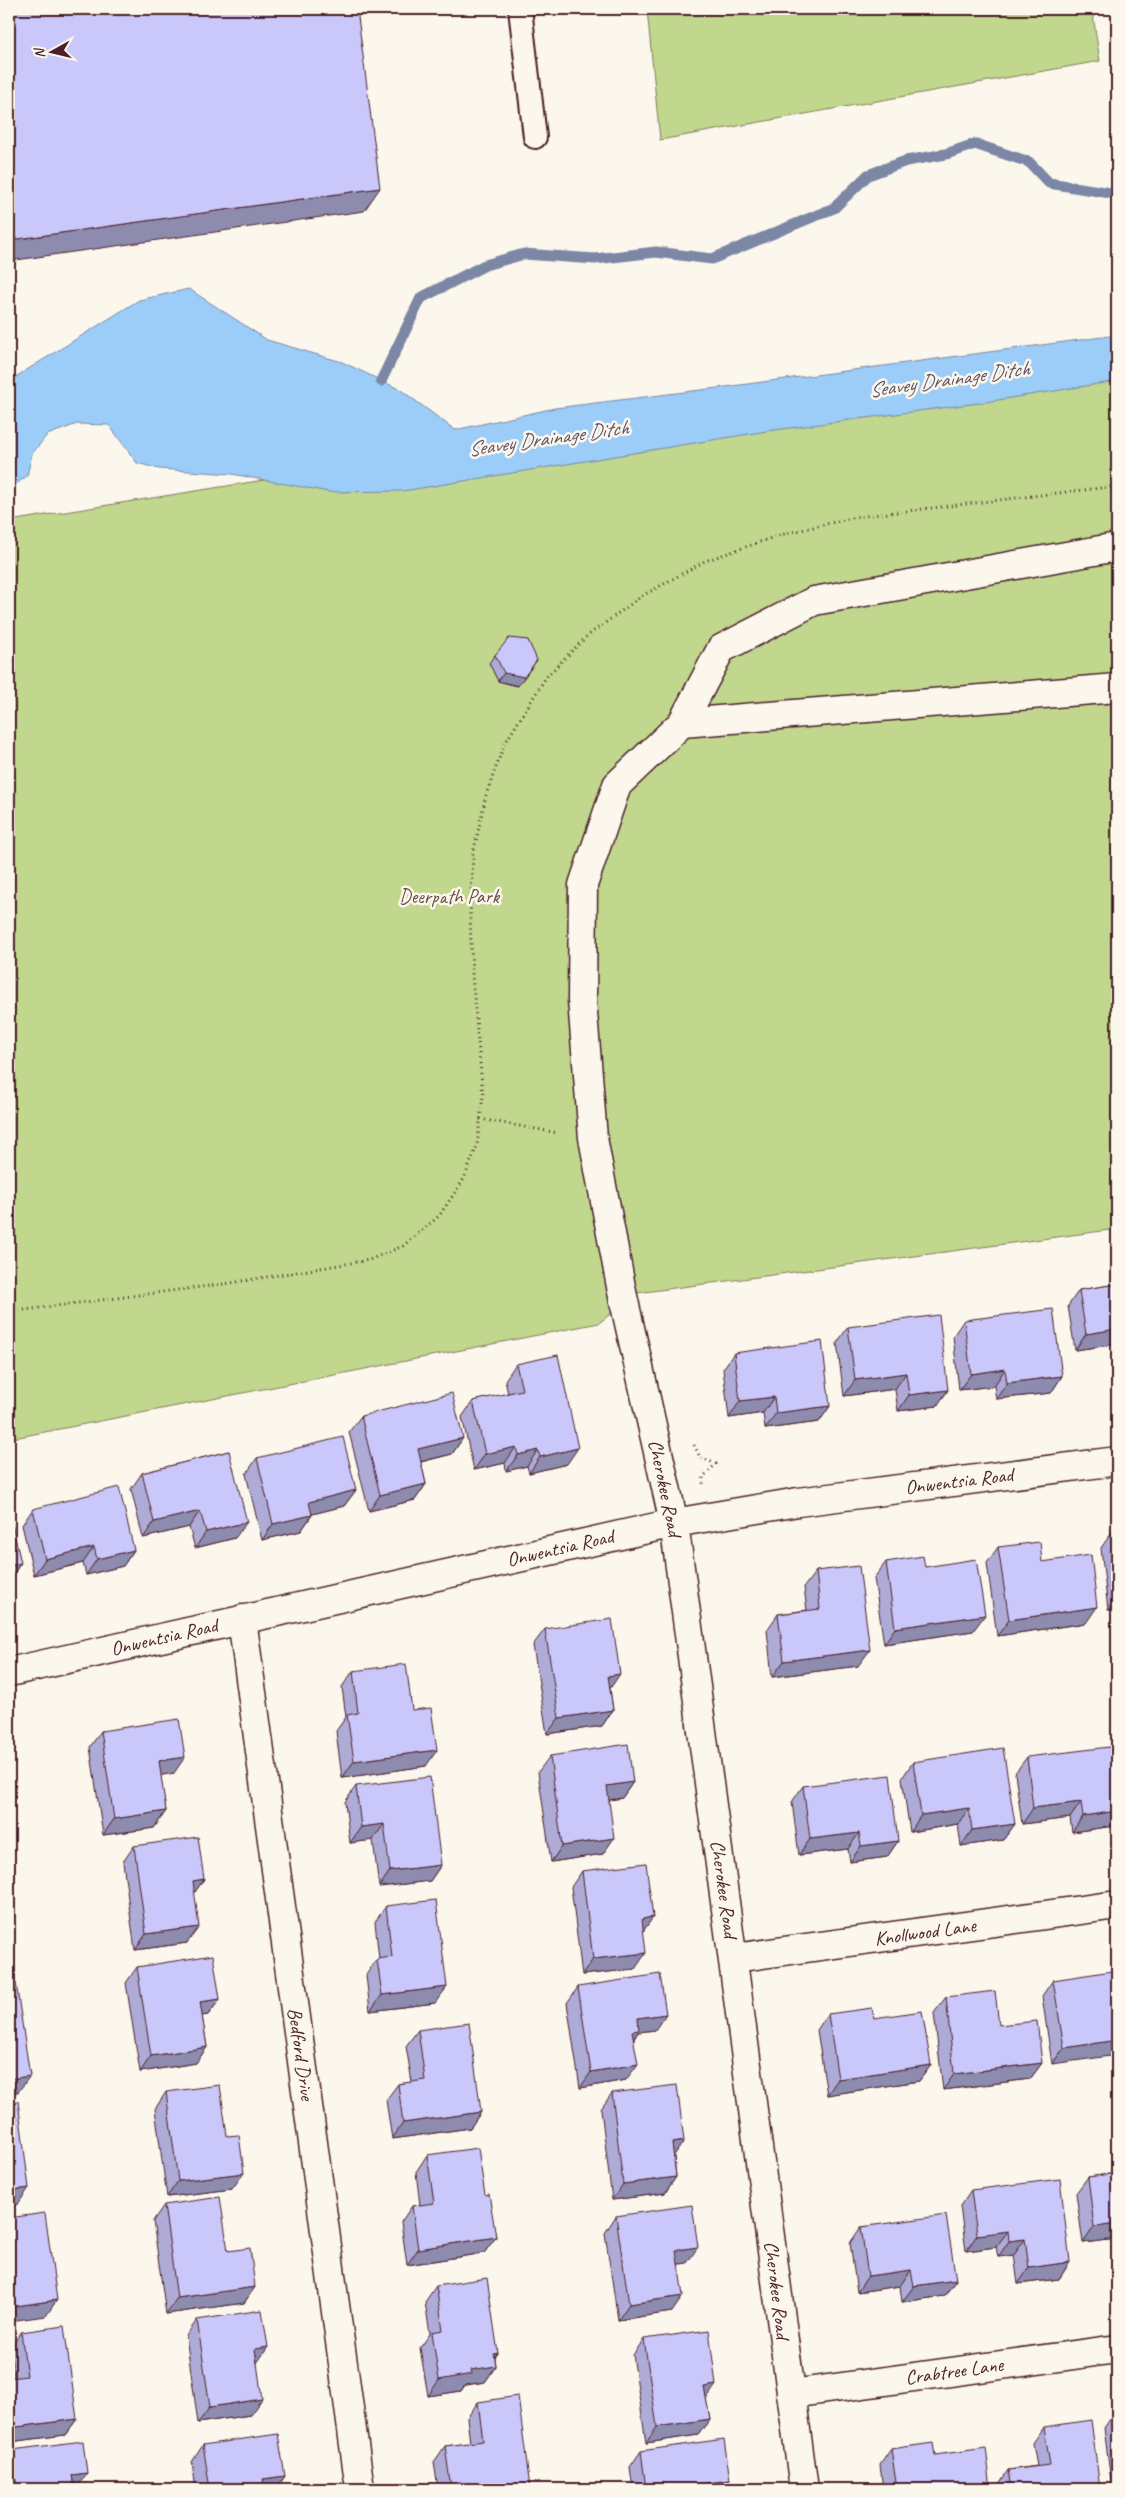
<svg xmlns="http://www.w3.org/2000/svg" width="1126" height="2498" font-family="Caveat,sans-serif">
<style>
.green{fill:#c0d78d;stroke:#857b5c}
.water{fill:#9bcdf8;stroke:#7b87a6}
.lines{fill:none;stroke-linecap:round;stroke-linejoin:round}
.stream{stroke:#7b87a6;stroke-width:11}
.service-casing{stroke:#4a1f2b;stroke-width:26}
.minor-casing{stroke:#4a1f2b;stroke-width:31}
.path{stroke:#4a1f2b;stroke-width:3;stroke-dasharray:1 4;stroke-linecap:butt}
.service{stroke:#fbf7ec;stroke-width:22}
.minor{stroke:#fbf7ec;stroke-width:28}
.wall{fill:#aeacd7;stroke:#4a1f2b}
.shaded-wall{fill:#8d8caf;stroke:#4a1f2b}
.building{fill:#cac8fa;stroke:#4a1f2b}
.labels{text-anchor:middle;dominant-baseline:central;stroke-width:5;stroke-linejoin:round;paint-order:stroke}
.park-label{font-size:20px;fill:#684d44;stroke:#fbf7ec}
.street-label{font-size:20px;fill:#4a1f2b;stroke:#fbf7ec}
.water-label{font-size:21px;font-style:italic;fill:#625368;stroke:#fbf7ec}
</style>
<rect width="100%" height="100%" fill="#fbf7ec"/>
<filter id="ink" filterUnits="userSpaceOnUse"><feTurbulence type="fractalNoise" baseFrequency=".02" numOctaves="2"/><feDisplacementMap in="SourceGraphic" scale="10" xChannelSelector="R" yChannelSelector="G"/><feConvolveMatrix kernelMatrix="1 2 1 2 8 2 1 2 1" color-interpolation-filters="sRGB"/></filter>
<g filter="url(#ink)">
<path class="green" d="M647,9H1092L1100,61L660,140Z
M1117,343V1229L637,1293L599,1323L9,1439V521Z"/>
<path class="water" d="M189,289L267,340L342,362L401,390L455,430L555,408L725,387L1117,335V381L979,403L767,431L403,491L329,492L232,474L159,469L137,463L109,425L77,424L47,435L32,454L27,476L9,489V381L139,300Z"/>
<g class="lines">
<path class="stream" d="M381,381L421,298L485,265L524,254L595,259L656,252L712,259L834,208L868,175L906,161L946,154L975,144L1029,162L1049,183L1117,194"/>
<g class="service-casing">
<path id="service" d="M520,9L535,137"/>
</g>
<g class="minor-casing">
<path id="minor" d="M682,723L1117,688
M242,1619L360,2489
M9,1672L674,1523L798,1502L1117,1461
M734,1958L1117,1905
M791,2394L1117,2349
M804,2489L674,1523L622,1292L593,1138L582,1000L583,885L617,785L682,723L721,649L814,601L1117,547"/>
</g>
<path class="path" d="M480,1119L558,1133
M9,1312L224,1284L369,1260L403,1246L439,1216L464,1179L477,1146L483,1096L472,975L470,916L473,854L486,795L504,745L546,677L587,636L642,596L705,561L780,535L856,517L1117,486
M694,1445L700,1457L716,1464L703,1477V1484"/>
<use href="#service" class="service"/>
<use href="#minor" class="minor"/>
</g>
<path class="wall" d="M495,655L518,686L498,681L489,663Z
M1117,1284V1344L1075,1350L1068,1306L1079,1290Z
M964,1320L1062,1376L1051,1393L996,1399L994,1386L959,1390L953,1336Z
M848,1327L948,1390L937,1406L898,1411L895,1389L844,1396L837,1343Z
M734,1353L830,1406L819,1422L765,1429L763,1413L729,1418L723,1369Z
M516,1364L567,1464L529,1473L527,1466L506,1471L505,1463L474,1470L462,1417L473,1401L508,1394L505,1380Z
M361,1416L463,1438L452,1454L421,1462L426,1484L415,1500L369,1511L349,1432Z
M229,1451L235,1538L195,1548L189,1527L143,1538L131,1489L142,1473Z
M257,1458L356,1490L344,1506L312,1514V1515L301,1531L262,1540L246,1474Z
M33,1509L134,1550L123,1566L86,1575L83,1563L34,1575L22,1525Z
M1112,1532H1117V1609L1108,1610L1101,1548Z
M998,1547L1042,1562L1086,1623L997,1636L987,1563Z
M886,1562L925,1567L973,1631L884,1644L874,1578Z
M816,1571L858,1666L772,1677L767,1630L778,1614L807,1610L804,1587Z
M545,1629L610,1689L613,1710L602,1726L547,1734L533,1645Z
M353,1671L412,1710L426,1766L342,1778L336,1731L346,1717L342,1687Z
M101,1731L174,1773L160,1775L166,1811L154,1828L103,1835L90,1747Z
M550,1756L633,1782L622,1798L609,1800L603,1854L551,1862L538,1772Z
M1027,1757L1114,1826L1072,1832L1070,1818L1022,1824L1015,1773Z
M913,1762L1015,1824L1003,1840L961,1846L958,1824L910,1832L902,1778Z
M356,1786L441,1865L430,1881L379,1887L373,1840L350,1843L345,1802Z
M803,1786L898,1841L887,1857L850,1862L848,1849L799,1855L792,1802Z
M134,1846L204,1879L194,1893L187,1943L135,1950L123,1862Z
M582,1871L653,1917L643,1931L635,1969L582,1975L571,1887Z
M386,1906L435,2003L370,2011L366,1975L377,1959H379L375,1922Z
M137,1967L220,1999L208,2015L202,2016L207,2047L196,2063L140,2072L126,1983Z
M1053,1980L1114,1984L1052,2064L1042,1996Z
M578,1987L655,2030L638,2032L634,2039L626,2080L580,2088L567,2003Z
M946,1997L999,2025L1042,2063L1030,2079L943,2090L934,2013Z
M828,2014L874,2018L931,2065L919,2081L827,2095L817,2030Z
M418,2030L481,2112L470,2128L392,2139L386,2100L398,2084L412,2082L406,2046Z
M166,2092L227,2136L232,2189L167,2197L155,2109Z
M612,2093L674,2156L676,2177L665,2193L612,2200L601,2109Z
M427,2155L485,2195L496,2237L484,2253L407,2265L401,2222L412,2206L420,2205L416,2172Z
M1117,2173V2239L1083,2243L1076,2193L1088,2177Z
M971,2190L1070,2262L1059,2279L1018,2284L1014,2255L998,2257L996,2247L966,2251L960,2206Z
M164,2205L228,2251L255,2287L244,2303L166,2314L153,2221Z
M616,2216L687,2263L678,2264L672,2312L618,2320L605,2233Z
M861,2227L956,2280L944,2296L902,2302L900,2286L857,2292L850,2243Z
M436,2286L498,2353L495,2358L496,2366L485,2382L465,2385L461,2391L428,2396L420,2348L430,2334L425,2302Z
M197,2320L257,2363L250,2415L198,2423L186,2336Z
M21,2332L77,2419L65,2435L9,2442V2378H14L10,2348Z
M644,2339L706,2399L710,2419L698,2435L646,2443L633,2355Z
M478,2402L529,2489H438L434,2462L445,2446L470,2443L467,2418Z
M1117,2411V2489H1112L1104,2428L1115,2412Z
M1044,2427L1100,2489H997V2487L1008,2470L1037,2466L1033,2443Z
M203,2445L285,2476L276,2489H196L192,2462Z
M891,2449L935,2455L991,2489H883L880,2465Z
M12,2450L76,2489H9V2455Z
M641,2451L723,2489H633L630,2467Z"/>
<path class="shaded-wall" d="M380,188L364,211L9,261L11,240Z
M537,660L518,686L498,681L504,673Z
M1117,1329V1344L1075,1350L1086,1334Z
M1005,1369L994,1386L959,1390L971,1374Z
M906,1373L895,1389L844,1396L855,1380Z
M1062,1376L1051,1393L996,1399L1007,1383Z
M948,1390L937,1406L898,1411L909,1395Z
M774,1397L763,1413L729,1418L740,1401Z
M830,1406L819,1422L765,1429L776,1413Z
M463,1438L452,1454L407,1465L418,1449Z
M516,1447L505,1463L474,1470L485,1454Z
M578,1448L567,1464L529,1473L540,1457Z
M538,1450L527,1466L506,1471L518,1455Z
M426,1484L415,1500L369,1511L380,1495Z
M356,1490L344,1506L297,1518L309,1502Z
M200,1511L189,1527L143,1538L154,1522Z
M312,1515L301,1531L262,1540L273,1524Z
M247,1522L235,1538L195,1548L206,1532Z
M94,1547L83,1563L34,1575L45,1559Z
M134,1550L123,1566L86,1575L97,1559Z
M21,1563L10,1579H9V1566Z
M1117,1596V1609L1108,1610Z
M1097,1607L1086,1623L997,1636L1009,1620Z
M985,1615L973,1631L884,1644L895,1628Z
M870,1650L858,1666L772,1677L784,1661Z
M620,1674L609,1690L608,1676Z
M613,1710L602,1726L547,1734L559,1718Z
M437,1750L426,1766L342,1778L354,1761Z
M185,1757L174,1773L147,1778L159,1761Z
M633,1782L622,1798L596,1802L607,1786Z
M1081,1802L1070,1818L1022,1824L1033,1808Z
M969,1808L958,1824L910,1832L921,1815Z
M166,1811L154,1828L103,1835L114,1819Z
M1117,1811V1822L1114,1826L1072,1832L1083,1816Z
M384,1824L373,1840L350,1843L361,1827Z
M1015,1824L1003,1840L961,1846L972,1830Z
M859,1833L848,1849L799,1855L810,1839Z
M614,1838L603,1854L551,1862L562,1846Z
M898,1841L887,1857L850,1862L861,1846Z
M441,1865L430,1881L379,1887L390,1871Z
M204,1879L193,1895V1881Z
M653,1917L642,1933V1919Z
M199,1927L187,1943L135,1950L146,1934Z
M646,1953L635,1969L582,1975L593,1959Z
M447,1987L435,2003L370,2011L382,1995Z
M220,1999L208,2015L189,2018L200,2002Z
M666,2014L655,2030L638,2032L628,2046L621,2047L638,2018Z
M1117,2040V2055L1052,2064L1064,2048Z
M207,2047L196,2063L140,2072L151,2056Z
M1042,2063L1030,2079L943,2090L954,2074Z
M638,2064L626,2080L580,2088L591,2072Z
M931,2065L919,2081L827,2095L838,2079Z
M30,2076L18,2092L9,2093V2079Z
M481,2112L470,2128L392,2139L403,2123Z
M684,2141L673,2157L672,2143Z
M244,2173L232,2189L167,2197L178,2181Z
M676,2177L665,2193L612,2200L623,2184Z
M29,2188L18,2204L9,2206V2191Z
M1117,2224V2239L1083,2243L1094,2227Z
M1008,2231L996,2247L966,2251L977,2235Z
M496,2237L484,2253L407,2265L418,2249Z
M1025,2239L1014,2255L998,2257L1009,2241Z
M698,2247L687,2263L665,2266L676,2250Z
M1070,2262L1059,2279L1018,2284L1029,2268Z
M911,2270L900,2286L857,2292L868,2276Z
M956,2280L944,2296L902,2302L914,2286Z
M255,2287L244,2303L166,2314L177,2298Z
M683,2296L672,2312L618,2320L629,2304Z
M57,2300L46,2316L9,2321V2307Z
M268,2347L257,2363L255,2349Z
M498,2353L488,2367L496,2366L485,2382L465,2385L461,2391L428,2396L439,2380L471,2370L494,2354Z
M716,2385L705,2401L704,2387Z
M262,2399L250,2415L198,2423L210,2407Z
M77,2419L65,2435L9,2442V2428Z
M710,2419L698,2435L646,2443L657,2427Z
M87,2473L76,2489H74L72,2475Z
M285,2476L276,2489H256L263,2479Z
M730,2480L723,2489H696L700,2484Z"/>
<path class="building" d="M9,9H357L380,188L11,240V318H9Z
M509,638L528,640L537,660L524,677L504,673L495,655Z
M1117,1284V1329L1086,1334L1079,1290Z
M1053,1309L1062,1376L1007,1383L1005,1369L971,1374L964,1320Z
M939,1315L948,1390L909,1395L906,1373L855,1380L848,1327Z
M822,1341L830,1406L776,1413L774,1397L740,1401L734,1353Z
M558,1355L578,1448L540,1457L538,1450L518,1455L516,1447L485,1454L473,1401L522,1390L516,1364Z
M452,1393L463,1438L418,1449L426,1484L380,1495L361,1416Z
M343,1437L356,1490L309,1502L312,1515L273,1524L257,1458Z
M229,1451L247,1522L206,1532L200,1511L154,1522L142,1473Z
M119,1487L134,1550L97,1559L94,1547L45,1559L33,1509Z
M9,1515H10L21,1563L9,1566Z
M1112,1532H1117V1579Z
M1040,1542L1042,1562L1091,1555L1097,1607L1009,1620L998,1547Z
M923,1556L925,1567L976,1559L985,1615L895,1628L886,1562Z
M859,1566L870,1650L784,1661L778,1614L820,1609L816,1571Z
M612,1619L620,1674L608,1676L613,1710L559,1718L545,1629Z
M406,1664L412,1710L431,1708L437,1750L354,1761L347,1715L358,1713L353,1671Z
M179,1719L185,1757L159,1761L166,1811L114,1819L101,1731Z
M628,1744L633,1782L607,1786L614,1838L562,1846L550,1756Z
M1117,1746V1811L1083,1816L1081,1802L1033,1808L1027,1757Z
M1003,1748L1015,1824L972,1830L969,1808L921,1815L913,1762Z
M890,1775L898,1841L861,1846L859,1833L810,1839L803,1786Z
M430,1777L441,1865L390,1871L384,1824L361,1827L356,1786Z
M198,1837L204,1879L193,1881L199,1927L146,1934L134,1846Z
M646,1863L653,1917L642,1919L646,1953L593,1959L582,1871Z
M436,1900L447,1987L382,1995L377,1959L392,1957L386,1906Z
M9,1943L11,1963H9Z
M213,1955L220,1999L200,2002L207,2047L151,2056L137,1967Z
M1112,1971L1114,1984H1117V2040L1064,2048L1053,1980Z
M660,1974L666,2014L638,2018L639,2030L632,2031L638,2064L591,2072L578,1987Z
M16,1983L30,2076L9,2079V1984Z
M995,1991L999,2025L1037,2021L1042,2063L954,2074L946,1997Z
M872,2008L874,2018L922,2011L931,2065L838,2079L828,2014Z
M469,2023L481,2112L403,2123L398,2084L425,2080L418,2030Z
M220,2085L227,2136L239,2135L244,2173L178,2181L166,2092Z
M677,2085L684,2141L672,2143L676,2177L623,2184L612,2093Z
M18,2101L29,2188L9,2191V2102Z
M478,2148L485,2195L489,2194L496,2237L418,2249L412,2206L434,2203L427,2155Z
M1117,2173V2224L1094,2227L1088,2177Z
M1060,2179L1070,2262L1029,2268L1025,2239L1009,2241L1008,2231L977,2235L971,2190Z
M220,2197L228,2251L250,2248L255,2287L177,2298L164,2205Z
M692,2205L698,2247L676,2250L683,2296L629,2304L616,2216Z
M45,2213L57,2300L9,2307V2218Z
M946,2215L956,2280L914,2286L911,2270L868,2276L861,2227Z
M487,2278L498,2353L494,2354L496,2366L471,2370L472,2374L439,2380L432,2332L443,2330L436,2286Z
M262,2310L268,2347L255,2349L262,2399L210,2407L197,2320Z
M64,2326L77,2419L9,2428V2378L27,2376L21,2332Z
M709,2330L716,2385L704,2387L710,2419L657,2427L644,2339Z
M518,2396L530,2488L521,2489H451L445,2446L483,2441L478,2402Z
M1117,2411V2426L1115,2412Z
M1091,2420L1100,2489H1011L1008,2470L1050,2465L1044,2427Z
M278,2434L285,2476L263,2479L265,2489H210L203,2445Z
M724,2439L730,2480L700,2484L701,2489H646L641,2451Z
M83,2441L87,2473L72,2475L74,2489H17L12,2450Z
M933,2443L935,2455L986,2448L991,2489H897L891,2449Z"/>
</g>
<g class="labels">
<g class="park-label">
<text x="449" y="896">Deerpath Park</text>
</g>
<g class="street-label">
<text transform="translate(959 1481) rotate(-7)">Onwentsia Road</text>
<text transform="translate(665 1488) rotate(78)">Cherokee Road</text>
<text transform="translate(560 1548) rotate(-13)">Onwentsia Road</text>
<text transform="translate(164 1637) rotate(-13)">Onwentsia Road</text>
<text transform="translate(724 1889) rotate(82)">Cherokee Road</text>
<text transform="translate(925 1932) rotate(-8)">Knollwood Lane</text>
<text transform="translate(301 2054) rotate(82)">Bedford Drive</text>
<text transform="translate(777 2290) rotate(83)">Cherokee Road</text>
<text transform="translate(954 2371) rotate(-8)">Crabtree Lane</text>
</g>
<g class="water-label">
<text transform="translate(949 379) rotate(-8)">Seavey Drainage Ditch</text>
<text transform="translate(548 438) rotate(-8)">Seavey Drainage Ditch</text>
</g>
</g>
<rect width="1126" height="2498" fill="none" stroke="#fbf7ec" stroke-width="30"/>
<rect x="15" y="15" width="1096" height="2468" fill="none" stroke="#4a1f2b" stroke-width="2" filter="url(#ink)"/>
<g transform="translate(52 52) rotate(262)" stroke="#fbf7ec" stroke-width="4" paint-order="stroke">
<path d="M0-4L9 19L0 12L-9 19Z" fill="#4a1f2b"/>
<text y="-8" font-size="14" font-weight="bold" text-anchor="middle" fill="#4a1f2b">N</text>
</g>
</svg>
